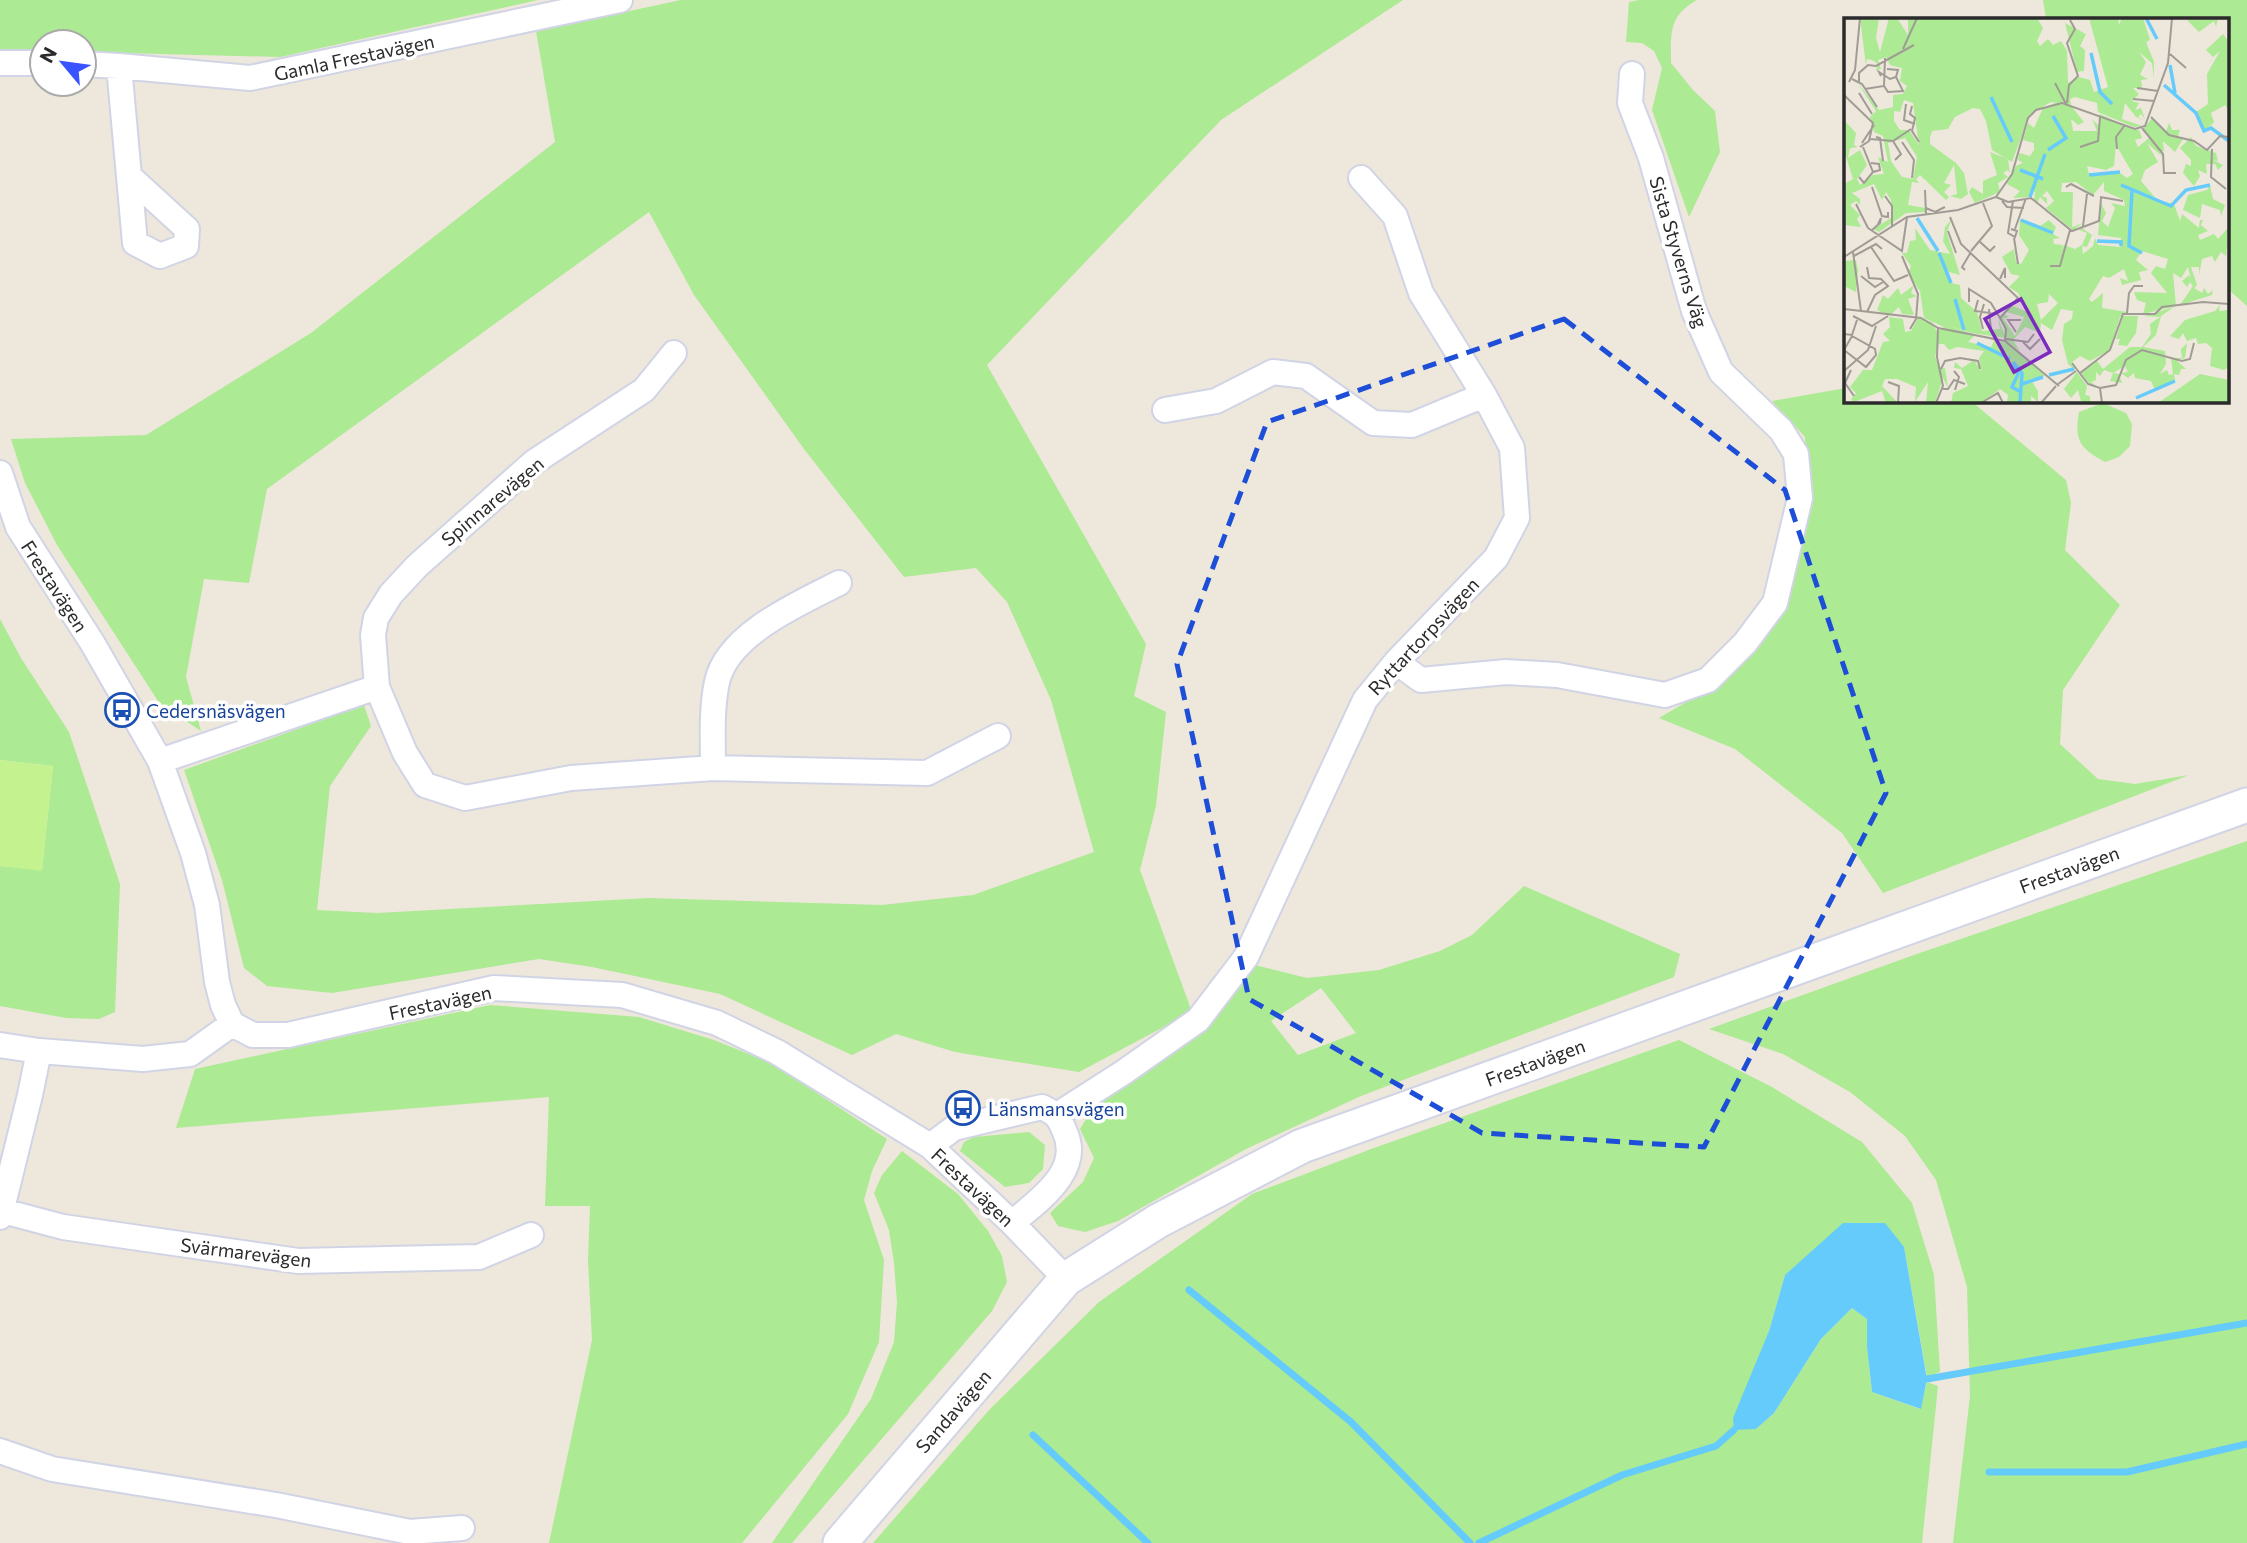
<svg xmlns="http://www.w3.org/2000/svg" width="2247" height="1543" font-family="Commissioner,sans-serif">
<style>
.green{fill:#acea93;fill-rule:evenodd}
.pitch{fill:#c3f28e}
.water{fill:#65cbfa}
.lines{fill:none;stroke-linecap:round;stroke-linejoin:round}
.stream{stroke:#65cbfa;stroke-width:7}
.street-casing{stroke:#d1d4e5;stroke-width:28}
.secondary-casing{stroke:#d1d4e5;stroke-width:37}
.street{stroke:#fff;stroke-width:24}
.secondary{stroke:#fff;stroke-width:33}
.marked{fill:none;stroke:#1d4ed8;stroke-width:5;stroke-dasharray:14 9;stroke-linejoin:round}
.labels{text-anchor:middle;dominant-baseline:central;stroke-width:7;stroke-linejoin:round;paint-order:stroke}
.street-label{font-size:19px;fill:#2b2b2b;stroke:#fff}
.transit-label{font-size:19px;fill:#164399;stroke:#fff;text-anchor:start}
.inset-river{fill:none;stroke:#65cbfa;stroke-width:3.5}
.inset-road{fill:none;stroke:#a09c95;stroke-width:2}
.view{fill:#7b2cbf;fill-opacity:0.15;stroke:#7b2cbf;stroke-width:3.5}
.inset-edge{fill:none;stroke:#2b2b2b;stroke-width:3.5}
</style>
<rect width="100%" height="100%" fill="#eee7dc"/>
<path class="green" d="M0,0H538L280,57L84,52V42H42V51L0,50Z
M681,0H1403L1221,120L987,365L1146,644L1134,696L1166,712L1156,806L1140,870L1192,1012L1079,1072L955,1052L896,1034L852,1055L720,994L592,967L539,959L332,993L267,986L244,968L222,880L184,770L364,705L371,726L330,786L317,910L377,913L649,898L882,905L973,895L1094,852L1051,700L1007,602L976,568L904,577L804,449L694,295L649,212L267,489L249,583L204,579L186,677L201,731L160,704L57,545L25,483L11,439L146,435L311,333L555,142L536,31Z
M1639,0H1697C1668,16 1671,34 1671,63L1693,90L1715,111L1720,152L1689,217L1652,110L1662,68L1654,51L1642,43L1626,42L1629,2Z
M2043,0H2247V306L2228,289V19H2046Z
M1846,388V401H1971L2066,480L2071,503L2065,550L2120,605L2063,690L2060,744L2098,779L2135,784L2189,775L1883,893L1842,833L1735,749L1659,718L1717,684L1781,613L1807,500L1805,437L1772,401Z
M2103,403L2126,413L2132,424L2130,446L2119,457L2105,462C2080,448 2074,441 2079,412Z
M0,619L21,658L69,732L120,884L115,1012L99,1019L66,1018L0,1006V866L42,870L53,766L0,760Z
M2247,841V1543H1953L1970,1396L1967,1287L1936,1180L1905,1136L1850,1092L1783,1054L1709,1029L1911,956Z
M1524,886L1680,954L1674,977L1361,1096L1246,1149L1118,1221L1085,1232L1058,1226L1050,1213L1083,1182L1094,1158L1080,1129L1094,1106L1195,1038L1229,1002L1255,965L1307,978L1379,970L1440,951L1472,935ZM1321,988L1356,1033L1298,1055L1271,1021Z
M490,1005L639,1017L714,1040L771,1063L887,1139L872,1171L864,1200L884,1260L879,1342L848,1414L742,1543H549L592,1340L588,1260L590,1206H545L549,1097L176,1128L195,1069Z
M1679,1040L1772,1087L1862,1142L1912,1203L1934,1275L1940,1372L1927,1377L1904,1247L1785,1275L1769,1331L1756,1429L1774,1413L1821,1339L1852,1308L1867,1319V1347L1872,1392L1920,1409L1927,1382L1938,1386L1922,1543H873L990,1409L1099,1302L1252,1194L1374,1148Z
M1029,1132L1045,1145L1043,1169L1029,1183L1005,1187L960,1151L964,1142L974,1137Z
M902,1151L958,1194L988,1231L1002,1256L1007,1282L992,1311L792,1543H772L871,1399L894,1342L897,1302L894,1263L889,1230L874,1193L882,1175Z"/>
<path class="pitch" d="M0,760L53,766L42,871L0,866Z"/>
<path class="water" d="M1843,1223H1885L1904,1247L1927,1379L1921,1409L1872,1392L1867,1347V1319L1852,1308L1821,1339L1774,1413L1756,1429L1734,1430L1733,1418L1769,1331L1785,1275Z"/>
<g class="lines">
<path class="stream" d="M1189,1290L1351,1422L1470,1543
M1927,1379L2247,1323
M1033,1435L1148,1543
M1989,1472H2127L2247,1444
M1479,1543L1622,1475L1716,1446L1734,1430"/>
<g class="street-casing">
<path id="street" d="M0,63H42
M84,64L119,66L250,78L620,0
M119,66L135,243L160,256L186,246L187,229L129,176
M674,353L644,390L534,462L417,566L391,594L376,618L373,635L377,687L405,753L425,785L465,798L571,778L713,768L927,773L998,736
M1165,410L1216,401L1273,372L1306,376L1373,423L1412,425L1484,395
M0,473L18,527L93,644L160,761L193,853L207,905L217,982L223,1005L232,1024L253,1035H288L494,988L622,995L717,1023L777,1052L930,1146L1012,1223L1066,1279
M1396,662L1421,680L1506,672L1557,675L1665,695L1708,680L1745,643L1775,603L1800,498L1796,454L1781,430L1721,372L1694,311L1651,158L1630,103L1632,74
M160,761L377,687
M713,768C713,740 711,710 717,682C727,634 800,603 839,583
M0,1045L39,1051L143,1059L190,1054L232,1024
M1057,1115L1124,1072L1198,1020L1246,957L1365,700L1396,662L1496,558L1517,518L1512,448L1484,395L1421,293L1395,216L1361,178
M930,1146L954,1128L1042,1107C1056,1114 1058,1115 1064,1130C1084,1170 1039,1200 1012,1223
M3,1211L63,1227L298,1261L479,1257L531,1235
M0,1217L30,1095L39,1051
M0,1451L52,1469L276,1505L410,1532L462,1528"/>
</g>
<g class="secondary-casing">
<path id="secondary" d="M840,1543L1066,1279L1158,1221L1302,1146L2247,805"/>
</g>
<use href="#street" class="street"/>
<use href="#secondary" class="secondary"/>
</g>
<path class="marked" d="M1564,319L1785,490L1886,793L1704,1147L1482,1133L1249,999L1177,664L1267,422Z"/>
<defs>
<g id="bus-ring" transform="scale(1.75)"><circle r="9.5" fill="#fff" stroke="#1a4fb4" stroke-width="1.5"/><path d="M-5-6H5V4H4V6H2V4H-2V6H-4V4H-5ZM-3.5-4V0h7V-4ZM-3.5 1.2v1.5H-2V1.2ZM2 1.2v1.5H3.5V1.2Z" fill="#1a4fb4"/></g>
</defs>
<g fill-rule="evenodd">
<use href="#bus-ring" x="122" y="710"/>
<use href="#bus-ring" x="963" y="1108"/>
</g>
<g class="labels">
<g class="street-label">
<text transform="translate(354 57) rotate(-12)">Gamla Frestavägen</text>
<text transform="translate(1679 252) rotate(73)">Sista Styverns Väg</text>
<text transform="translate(492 501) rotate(-40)">Spinnarevägen</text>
<text transform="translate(55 586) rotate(57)">Frestavägen</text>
<text transform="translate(1423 636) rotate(-47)">Ryttartorpsvägen</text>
<text transform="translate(2069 869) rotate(-20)">Frestavägen</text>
<text transform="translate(440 1002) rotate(-12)">Frestavägen</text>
<text transform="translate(1535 1062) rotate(-20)">Frestavägen</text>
<text transform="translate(973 1187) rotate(43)">Frestavägen</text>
<text transform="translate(246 1252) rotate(7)">Svärmarevägen</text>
<text transform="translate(953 1411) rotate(-49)">Sandavägen</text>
</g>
<g class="transit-label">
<text x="146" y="710">Cedersnäsvägen</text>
<text x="988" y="1108">Länsmansvägen</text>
</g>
</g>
<g transform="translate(1844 18)">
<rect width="385" height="385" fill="#eee7dc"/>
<path d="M16,0H35L32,20L36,34L45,0H53L64,17V0H193L199,10L193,23L196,28L204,21L209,27L217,23L223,33L224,65L235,59L246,62L250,74L264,69L245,0H274L275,7L278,0H299L306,22L302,24L310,44V60L308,45L295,34L302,44L296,57L304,61L297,62L298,70H289L295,76L288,83L295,85L291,92L297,90L301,101L297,96L294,99L301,103L292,99L281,85L278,101L298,108L290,109L254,94L253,85L231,79L226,81L227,87L207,84L186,96L168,144L148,132L142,103L136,91L129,90L111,99L104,111L88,113L86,120V126L112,145L120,155L124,176L117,181L106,178L113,176L110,147L100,165L107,167L100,174L105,179L102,182L76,157L72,161L75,165L68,164L64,187L81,190V194L62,195L35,214L29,211L47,200V182L42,174L38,182L30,166L8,175L16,181V187L12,183L6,187L16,197L13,201L17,209L0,207V166L9,161L0,132V102L12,115L10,127L14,129L6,130L4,140L16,132L23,147L13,161L16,167L29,157L40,156L34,139L44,144L39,118L30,114L26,99L32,93L13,64L35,92L49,89V77L59,76L63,68L56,63L58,50L46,47L42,39L34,42L37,51L32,52L34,46L28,42L23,41L22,47ZM60,82L69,85L75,127L65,112H56L50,103V93L56,94ZM61,120L73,139L69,161L58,159L47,143L44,125ZM374,0L372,9L370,3L355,14L343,2ZM221,5L242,16L236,28L241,32L240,53L233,54ZM379,16L385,24V93L381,87L367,95L370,104L361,113L352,94L364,86L363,56L376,33L369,39L362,32ZM211,85L227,88L240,104L234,107L227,101L229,113H253L248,101L256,109V96L280,107L278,113L281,108L295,112L298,120L291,122L294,129L305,120L299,111L308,100L322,114L325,105L328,112H336L334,118L339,121L331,134L319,123L320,133H315L320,140L303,125L314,144L301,152L297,163L313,182L330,186L336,203L338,196L355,210L356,202H359L357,207L364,213L354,217L356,222L370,216L374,221L385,209L382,238L377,234L371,244L368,238L358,241L355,257V249H347L353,267L350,270L358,275L360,270L364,276L369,272L368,277L336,287L349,268L346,264L343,269L338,263L345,257L347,261L344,249L337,260L329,255L332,288L299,296L302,285L293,282L290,274L323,275L307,255L312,248L321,251L324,241L298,233L292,242L304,252L295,254L297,262L278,267L276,260L284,263L280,251L265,260L259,258L245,281L248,284L259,275L258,290L283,294L276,299L266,332L246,343L236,338L227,345L231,350V352L224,346L218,322L220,306L228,301L229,293L217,291L208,312L197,305L196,315L181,309L169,322L176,333L162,323V320L127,315L95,304L131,317L124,324L147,329L150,323L140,319L165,326L201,358L187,362L194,373V384L187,378V385H163L164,377L156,371L137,385H107L109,375L124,368L117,351L110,350L111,344L118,350L130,342L137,353L135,340L140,333L113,329L105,332L100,326H95L91,338L96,351L101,350L104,370L99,360L91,385H82L84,364L71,384L72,369L53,361H41L38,368L53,384L42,385L38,373L10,384L7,381L12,375L6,369L19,352H28L39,324L46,323L39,316L46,309L45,299L59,301L61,314L67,313L74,300L88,304L93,314L100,309L80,300L76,273L64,256L67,248L58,235H63L66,223L72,222L71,210L86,232L106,236L99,223L101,209L107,202L103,215L116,257L105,254L97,241L107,265L116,267L117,280L133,294L138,313L156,311L154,300L163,322L157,300L161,296L165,299L160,301L171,318L180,299L162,294L167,287L183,294L174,275L165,269L176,258L167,256L158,239L170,231L172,244L177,246L185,232L175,217L176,201L196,208L205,202L212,209L209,216L216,220L209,221L210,226L219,227L216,233L220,227L231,231L238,227L243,215L235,212L238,210L248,217L243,229L238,228L239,236L249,228L251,220L254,227L276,229L277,220L254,217L257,185L262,195L258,203L264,209L271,190L267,185L281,188L280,182L260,173V164L249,177L232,164L218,165L217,174H229L228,209L239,205L229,212L202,190L210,183L203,173L198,178L203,180V186L196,179L193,186L190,183L191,173L184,179L169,180L176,173L163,166L172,148L179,145L174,142L175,135L186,138L190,132V125L179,122L184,105L190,110L199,90ZM272,127L289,156L283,160L276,155L245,157L243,148L262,152L270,148ZM205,276L214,285L197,302L193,286L204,284ZM347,119L352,128L372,135L374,143L369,142L379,147L374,152L371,146H362L363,156L354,152L356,158L350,168L339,155L342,146L347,148V142L336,130ZM146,134L164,141L166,156L164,152L159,155L164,159L154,165L156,174L131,185L125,174L128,169L139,176V163L153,157ZM366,167L369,181L381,187L377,198L376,192L358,186L356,200L339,192L344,177L363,172ZM12,242L14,252L12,274L0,268L2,243ZM70,267L67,275L73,278L64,281L70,297L58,296L55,289L45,298L33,292L39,277L44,281L54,270L57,277ZM376,287L375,293L385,292V349L380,352L366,348L368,330L362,325L354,326L352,320L343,323L339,315L335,321L326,318L341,302L371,293ZM330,289L317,298L312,317L299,329L321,333L322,346L316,356L323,352L325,357L329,356L327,340H338L337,331L343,325L341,340L332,342L342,351H337L335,357L330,356L331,363L311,372L307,363L291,360L290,355L284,360L277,355L284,354L281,348L269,355L275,356L278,365L266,363L269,355L260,352L256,358L252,354V362L247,364L252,368H247L237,355L252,342L259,351L286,329H298L307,316L306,306L316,299L300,298ZM279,298H294L292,315L283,328L274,327L276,321H272ZM233,354L243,368L241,377L246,378V385L237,383L234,372L227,380L220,371ZM356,356L385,362V385H314Z" fill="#acea93" fill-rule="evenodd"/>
<path class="inset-river" d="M302,0L313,21M247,35L256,74L268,86M326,47L331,75M320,67L352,95L360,113L367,110L385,123M147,79L168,124M204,132L222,120L209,98M176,152L199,161M245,157L276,154M277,167L327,188L342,172L366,167M288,172L285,228L298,235M186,179L201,136M73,200L94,233M177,202L209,215M253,223L277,224V228M95,235L107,265M111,281L120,312M133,325L166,341M169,344L178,355L176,385M168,347L174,356L168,369L177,374M205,357L230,351M178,366L199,359M292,380L331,363"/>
<path class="inset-road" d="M59,31L73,0M326,36L342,50M37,58L35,54L46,61L52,59L54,52L43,51M8,61L18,66L33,89M5,64L11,52L16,0M15,64V55L24,47L32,48L70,27M211,65L222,86M40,68L44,74L59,73L52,59M293,70L314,73M21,71L40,68L41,40M15,75L28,96M0,77L29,105L25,123L16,129M289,81L310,83M223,85L225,67L234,58L223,25L231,11L226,2M62,86L60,102L71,106M68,88L66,96L71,100L68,113L75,124M307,99L325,117L350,123L363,132L376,118L385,119M298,110L319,136L320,155H332M32,119L36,120L39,143M26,121L49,123L67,111M49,123L57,136L51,142M58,124L70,142L68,160M18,125L30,107M236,129L254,123L256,99M273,131L272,119L281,107M368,131L367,159L382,171M27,145L35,146L36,152L29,154M15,159L20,165L29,154L19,129M28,169L38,198L44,199V194M222,169L227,166L250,178M81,172L82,196M41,178L48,188V209M152,179L164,184L187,180L228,213L255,203L257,180M256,179L279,183M158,183L163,189L180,190M12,186L24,210M82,190L91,194L101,189M106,199L117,226L174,280L156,300L162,311L161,323M239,208L243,176M24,210L58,233L63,199M167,211L173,213L171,219L164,215L169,183M171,211L182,180M28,212L36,205L37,200L34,206M104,213L112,235M170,220L174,246M135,223L146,233L151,228M27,229L50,263L64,257M127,233L148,208L139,185M9,234L17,293M10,238L32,226L38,231M58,238L74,276L72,301L66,311M0,239L63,199L114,192L152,179L168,156L184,100L192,92L218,85L291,111L301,108L324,45L328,0M206,248H216L226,212M23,249L25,260L37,261L44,268L31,277L23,294M121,252L118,249L127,234M17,258L31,269L39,264M156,261L161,250V260M134,282L131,293L153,296M125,284V271L147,285L156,300M0,291L77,300L94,310M145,291L147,312M283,295L285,275L290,268H299M9,298L28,308L44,298M94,310L161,323L215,368M139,311L136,299L140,286M172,314L164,302H177M0,316L8,317L13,302M162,321L184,324L190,316M179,324L186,331L196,321M0,332L22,349L32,337L31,331L8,318L0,332M228,345L244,366L256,370L258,385M97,351L101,343L116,340L134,343L136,351M7,352L1,365L10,378M0,353L24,332L32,308M110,353L115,359L111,372M236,355L266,332L279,296H311L318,289L359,284L385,286M44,364L55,368L54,385M214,366L232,353M256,370L272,367L282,342L298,332L338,343L346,341L350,325M99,371H104L110,362L121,366M92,385L99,368L93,339L94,310M137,385L154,375L159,385M197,385L212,368"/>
<path class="view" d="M177,281L206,334L170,354L141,301Z"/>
<rect width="385" height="385" class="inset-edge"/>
</g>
<g transform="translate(63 63) rotate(299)"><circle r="33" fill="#ffffff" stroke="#aaaaaa" stroke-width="2"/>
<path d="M0-5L12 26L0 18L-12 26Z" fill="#3853ff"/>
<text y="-10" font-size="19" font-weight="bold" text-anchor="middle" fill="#2b2b2b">N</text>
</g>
</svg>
